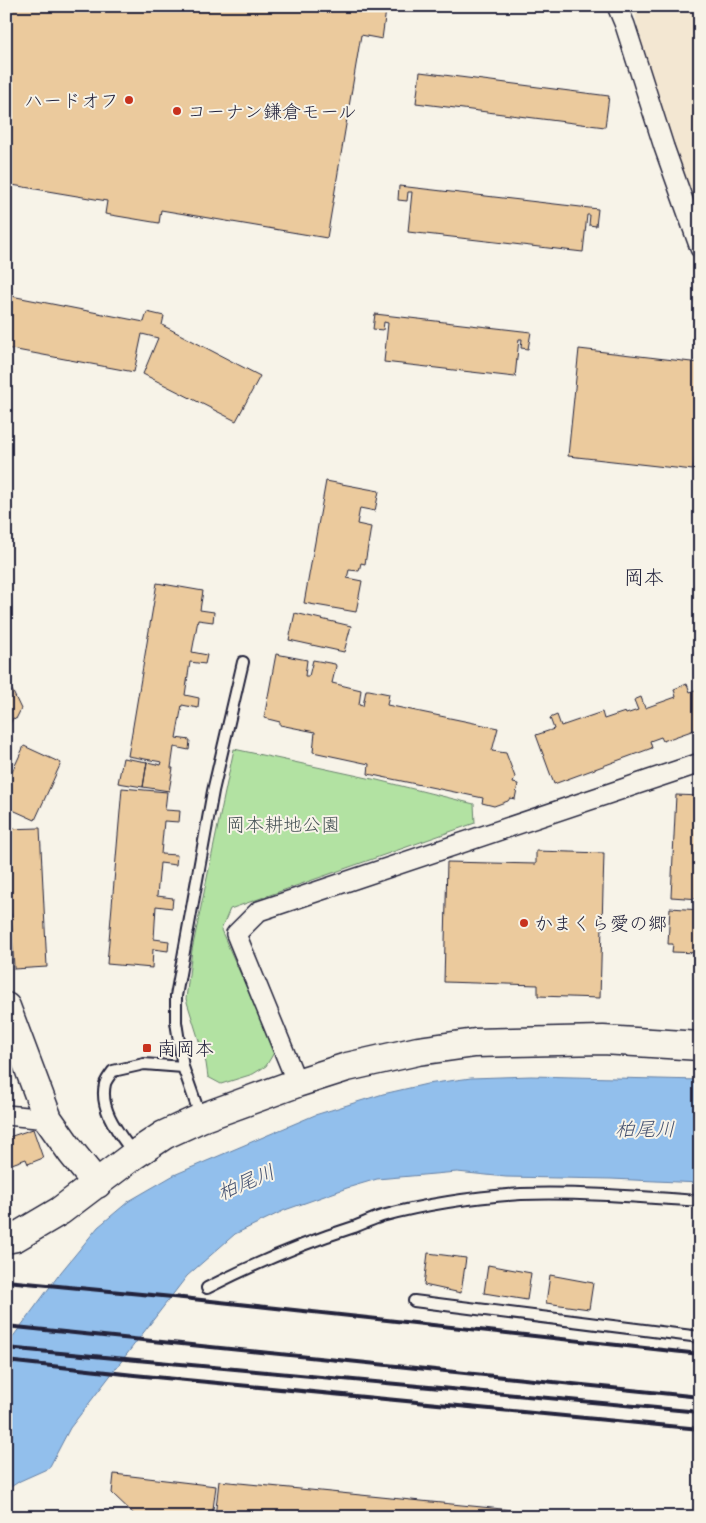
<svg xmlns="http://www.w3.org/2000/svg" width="706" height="1523" font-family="'Shantell Sans','Klee One',sans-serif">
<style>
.built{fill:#f3e7d2}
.green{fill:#b2e2a2;stroke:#6a826e}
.water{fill:#92bfec;stroke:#6580a5}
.building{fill:#ebca9d;stroke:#22223b}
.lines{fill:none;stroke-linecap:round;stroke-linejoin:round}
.lane-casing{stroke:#22223b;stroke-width:14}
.street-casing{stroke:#22223b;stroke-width:22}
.secondary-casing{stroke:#22223b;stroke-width:31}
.lane{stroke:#f7f3e8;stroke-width:10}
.street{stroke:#f7f3e8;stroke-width:19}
.secondary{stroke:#f7f3e8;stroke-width:28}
.rail{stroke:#22223b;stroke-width:4}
.poi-dot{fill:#c8321e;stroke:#f7f3e8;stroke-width:2}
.labels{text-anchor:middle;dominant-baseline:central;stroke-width:4;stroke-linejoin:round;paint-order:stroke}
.poi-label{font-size:19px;fill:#22223b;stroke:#f7f3e8;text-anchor:start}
.park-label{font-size:19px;fill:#465255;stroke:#f7f3e8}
.neighbourhood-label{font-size:20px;fill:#22223b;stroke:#f7f3e8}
.water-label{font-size:20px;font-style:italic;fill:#445170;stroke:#f7f3e8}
</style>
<rect width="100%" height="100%" fill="#f7f3e8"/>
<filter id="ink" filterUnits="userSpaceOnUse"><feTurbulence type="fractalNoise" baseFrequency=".02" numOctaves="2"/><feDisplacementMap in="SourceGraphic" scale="10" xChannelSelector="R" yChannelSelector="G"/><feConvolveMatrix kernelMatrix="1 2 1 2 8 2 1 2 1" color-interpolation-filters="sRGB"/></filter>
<g filter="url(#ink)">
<path class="built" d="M634,6H700V224L638,31Z"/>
<path class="green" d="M234,749L377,780L474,804L475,823L230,909L221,930L275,1051L266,1066L253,1074L221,1084L208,1077L206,1063L186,999L192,950Z"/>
<path class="water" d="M531,1076L700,1080V1183L611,1179L506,1177L457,1172L377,1179L347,1188L285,1210L235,1234L187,1276L70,1428L49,1468L20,1481L6,1490V1346L61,1272L98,1227L129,1201L174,1175L315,1115L383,1094L427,1084L471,1078Z"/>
<path class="building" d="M6,6H366L386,10L382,39L361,35L327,238L161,210L159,223L105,214L107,201L6,184Z
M420,72L609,96L605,127L416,103Z
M399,186L598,209L596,226L589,225L590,215H587L583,252L408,232L412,192H408L407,201L398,200Z
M6,295L144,322L147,312L164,316L162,325L260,376L236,421L143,374L158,338L142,334L134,372L6,348Z
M375,314L531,332L528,349L521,348L522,339H519L515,377L384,362L388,323L384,322L383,330L373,329Z
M579,349L700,363V458H695L693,470L568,456Z
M326,481L379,491L375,511L360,508L357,524L371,527L365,564L361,563L359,571L349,570L347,578L362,581L356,612L304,603Z
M157,583L203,591L200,610L214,612L213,622L198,620L192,652L207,655L205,664L190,662L185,695L199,698L198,708L182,705L176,738L190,740L189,750L174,747L171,768H173L169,791L143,787L147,762L161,765L162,762L128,756Z
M295,613L351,626L344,652L289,640Z
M276,654L307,660L305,676H309L313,660L335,664L336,666L332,683L361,690L359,705L363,706L366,690H369L389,694L387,705L498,728L492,751L506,753L515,777L513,783L518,784L515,799L510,798L508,801L494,806L482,803L483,798L368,774L369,764L313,752L315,732L280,725V722L264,718Z
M687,684L690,692L700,688V728L663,741L661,737L650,741L652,748L554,784L536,735L554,729L550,718L557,715L561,726L602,712L604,719L625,712L626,714L638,710L634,700L641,697L645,708L676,697L674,689Z
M6,687L12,690L21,709L16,719L13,718L6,732Z
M24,746L61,763L35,820L6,807V785Z
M123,758L147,762L143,787L118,783Z
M122,788L167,792L165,810L180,811L179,822L164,821L161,854L177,855L176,865L160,863L157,896L173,898L172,908L156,906L154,939L169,941L168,951L153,949L152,968L107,964Z
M676,795L700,796V899L671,897Z
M40,828L47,967L14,969L11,914H6V829Z
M536,851L604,853L600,998L538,996V985L444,982L447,862L536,864Z
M670,908L700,910V953L672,952L673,944H668Z
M33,1129L43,1158L28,1164L26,1159L6,1166V1138Z
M428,1253L466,1258L461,1293L424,1285Z
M488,1265L531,1273L527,1300L484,1293Z
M550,1275L593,1283L589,1309L546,1303Z
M114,1474L216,1486L212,1517H137L112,1493Z
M219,1481L512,1510V1517H215Z"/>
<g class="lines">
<g class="lane-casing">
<path id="lane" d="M201,1118L183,1067L176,1022V996L213,791L243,662
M133,1153C119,1133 99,1110 105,1084C106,1080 110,1075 113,1071L144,1064L183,1067
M207,1288C254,1264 303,1243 354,1227C364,1223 373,1219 382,1216C427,1204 475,1197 521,1194C580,1192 641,1197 700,1201
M414,1301L700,1337"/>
</g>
<g class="street-casing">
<path id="street" d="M617,6L625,25L664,147L700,248
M297,1083L236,934L259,911L700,763
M6,1115L48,1119"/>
</g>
<g class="secondary-casing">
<path id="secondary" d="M6,1007L48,1119L72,1153L97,1184
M6,1239L16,1237L60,1211L134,1155L164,1135L201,1118L297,1083L347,1067L418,1051L475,1043L603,1040L700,1046"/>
</g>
<use href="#lane" class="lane"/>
<use href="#street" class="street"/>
<use href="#secondary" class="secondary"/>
<path class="rail" d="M6,1281L183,1298L700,1354
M6,1326L700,1397
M6,1348L700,1412
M6,1361L134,1375L700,1429"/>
</g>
</g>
<g class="poi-dot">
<circle cx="129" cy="100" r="5"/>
<circle cx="177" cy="111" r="5"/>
<circle cx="524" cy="923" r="5"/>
<rect x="142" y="1043" width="10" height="10" rx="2.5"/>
</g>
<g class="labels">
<g class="poi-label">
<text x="119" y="100" text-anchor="end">ハードオフ</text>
<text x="187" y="111">コーナン鎌倉モール</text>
<text x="534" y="923">かまくら愛の郷</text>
<text x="157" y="1048">南岡本</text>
</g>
<g class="park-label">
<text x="283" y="824">岡本耕地公園</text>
</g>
<g class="neighbourhood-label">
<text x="644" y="577">岡本</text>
</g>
<g class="water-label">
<text x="645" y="1129">柏尾川</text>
<text transform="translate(246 1182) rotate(-23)">柏尾川</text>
</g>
</g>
<rect width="706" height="1523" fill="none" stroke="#f7f3e8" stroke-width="25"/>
<rect x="12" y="12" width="681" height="1498" fill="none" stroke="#22223b" stroke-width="2" filter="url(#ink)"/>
</svg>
